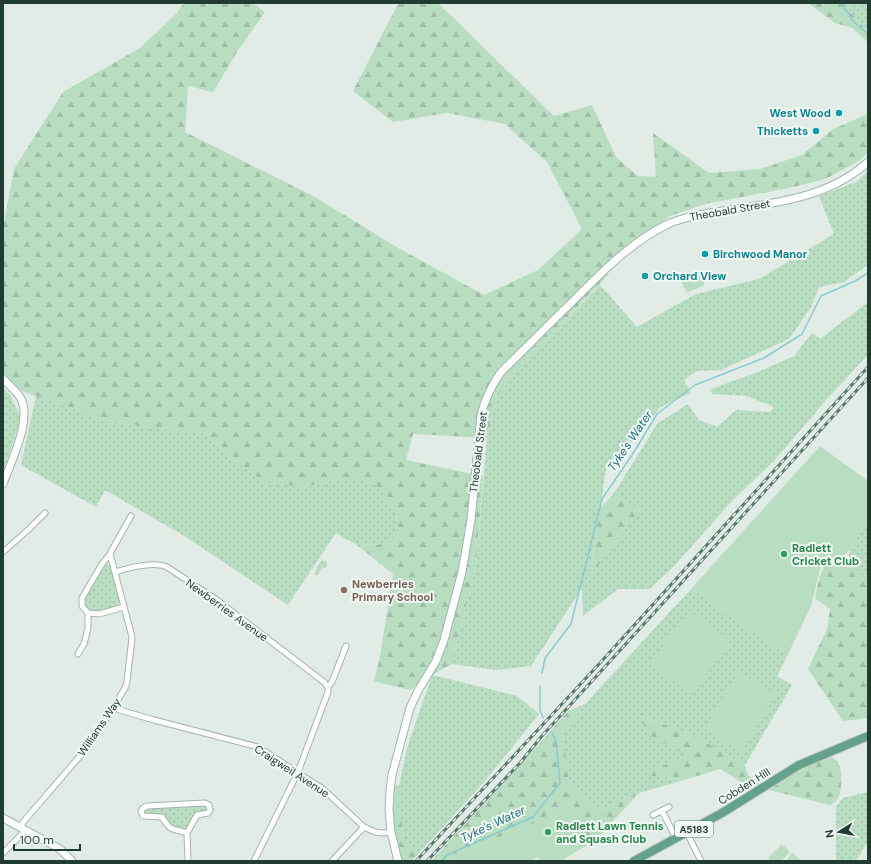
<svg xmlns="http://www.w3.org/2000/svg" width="871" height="864" font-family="'DM Sans',sans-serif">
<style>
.green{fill:url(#green-dots)}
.forest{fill:url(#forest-firs)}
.pitch{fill:#b9ddc1}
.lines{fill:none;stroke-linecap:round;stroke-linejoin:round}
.stream{stroke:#88cbd1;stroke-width:1.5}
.street-casing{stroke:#a4b4ad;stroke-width:7}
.secondary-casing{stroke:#9fb7ad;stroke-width:9}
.primary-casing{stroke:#c1c8c6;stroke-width:10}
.street{stroke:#fff;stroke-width:5}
.secondary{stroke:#fff;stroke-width:7}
.primary{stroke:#65a28e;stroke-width:8}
.rail-casing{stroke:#5b786e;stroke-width:3}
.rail{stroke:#f1f8f4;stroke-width:1.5;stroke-dasharray:4.5;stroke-linecap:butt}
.culture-dot{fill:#0f9aa8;stroke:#f1f8f4;stroke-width:1.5}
.leisure-dot{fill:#2e9e5b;stroke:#f1f8f4;stroke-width:1.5}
.education-dot{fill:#8d6e63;stroke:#f1f8f4;stroke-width:1.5}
.labels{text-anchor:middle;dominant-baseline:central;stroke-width:4;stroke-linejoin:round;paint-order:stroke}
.shield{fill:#f1f8f4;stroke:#5f746d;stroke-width:1}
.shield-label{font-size:10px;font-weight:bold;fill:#213c33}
.culture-label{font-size:11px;font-weight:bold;fill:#0d838f;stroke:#f1f8f4;text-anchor:end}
.street-label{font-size:11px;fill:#213c33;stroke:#f1f8f4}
.leisure-label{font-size:11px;font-weight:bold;fill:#27864d;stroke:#f1f8f4;text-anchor:start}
.education-label{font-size:11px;font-weight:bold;fill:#785e54;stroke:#f1f8f4;text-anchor:start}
.water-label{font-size:12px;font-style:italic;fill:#1b6f79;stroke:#f1f8f4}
</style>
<defs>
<pattern id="green-dots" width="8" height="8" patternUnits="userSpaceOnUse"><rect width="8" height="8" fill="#b9ddc1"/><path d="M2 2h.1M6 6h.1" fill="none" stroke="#9fbfa6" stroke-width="1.8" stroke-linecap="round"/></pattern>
<pattern id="forest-firs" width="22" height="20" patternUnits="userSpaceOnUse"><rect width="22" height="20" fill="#b9ddc1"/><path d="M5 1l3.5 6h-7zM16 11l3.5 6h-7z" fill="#9fbfa6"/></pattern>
</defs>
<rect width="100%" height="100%" fill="#e1ece6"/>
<path class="green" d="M844,3H868V31L855,18Z
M868,171V265L844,282L819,287L811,307L789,339L721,370L697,371L684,380L691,393L660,407L637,437L607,464L589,576L640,510L613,495L657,424L688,404L699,420L717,427L736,410L770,412L774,407L747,396L712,394L711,389L758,372L794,356L812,333L820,339L868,302V355L827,399L775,460L732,501L674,566L650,589H618L583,616L582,588L531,666L496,670L452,664L476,566L487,438L497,396L543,343L600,285L637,327L696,294L759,279L834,234L819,196L856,182Z
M3,388L10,395L21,418L3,473Z
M36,396L109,422L203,434L263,482L302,487L356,477L376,485L397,513L395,533L386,544L357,545L336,533L288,605L186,537L105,490L96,507L21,465Z
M868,520V574H862L848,563L850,550Z
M322,560L327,562V565L325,568L322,567L317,576L315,575L316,569Z
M107,564L111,566L120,602L118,606C106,610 95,617 84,606V596L104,565Z
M691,589L787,656L777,676L792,685L745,765L693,735L641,716L649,737L687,750L685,757L649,771L650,776L684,780L639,793L599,810L570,786L563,735L585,704Z
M432,675L517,696L539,714L485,781L418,854L404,838L399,808V786L407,748Z
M868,792V841L856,861H836V807L843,798Z
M208,805L207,811L198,813C186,830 179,839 164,816H146L142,811L144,808Z"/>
<path class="forest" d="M184,3H253L265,12L237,52L213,92L188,86L185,132L315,197L400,249L484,295L538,270L582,229L547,162L505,124L447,113L393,122L353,91L398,4L396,3H438L554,116L592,105L616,157L638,176L656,177L653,133L709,173L760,169L802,155L833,129L868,114V153L856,163L825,179L789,188L705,204L670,216L633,243L603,268L608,275L543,343L497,396L487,438L413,434L406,460L483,476L476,566L452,664L432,675L410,690L374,681L380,657L393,574L357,545L386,544L395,533L397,514L376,485L356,477L302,487L263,482L203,434L109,422L22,391L3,373V228L14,169L63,92L140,48L176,14Z
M808,3H844L855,18L868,31V43L853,28L835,23Z
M613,495L640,510L589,577L600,508Z
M825,563H848L862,574H868V718L843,721L808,669L827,629L830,609L815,598L819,579Z
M585,704L563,735L570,786L599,810L639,793L602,833L587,845L580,821L552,812L540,821L444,859L443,861H431L547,735L568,711Z
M640,716L693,735L745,765L748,775L760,784L752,789L720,769L684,780L650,776L649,771L685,757L686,751L649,737Z
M828,755C831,757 834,758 836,760C843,766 843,793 837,800C836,802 832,804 830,805L769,790L790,775Z
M393,785L399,786V808L404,838L418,854L412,861H402C393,836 393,811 393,785Z"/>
<path class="pitch" d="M700,274L705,285L686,293L682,282Z
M820,446L868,481V520L850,550L840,558L822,561L811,606L787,656L691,589Z
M689,610L731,641L691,695L650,664Z
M739,671L776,694L742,752L704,729Z
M568,809L581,821L587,845L561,861H540L538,857L531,861H443L444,859L540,821L552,812Z
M782,844L790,852L781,861H770L768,858Z
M793,853L801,861H785Z"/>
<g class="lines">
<path class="stream" d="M843,3L845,6L844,8L851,16L852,20L868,34
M542,673L545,658L571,624L602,499L634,452L657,414L695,385L764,358L802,334L821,296L855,281L868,273
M540,686V710L543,718
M442,861L447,855L533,817L560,783L556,741L552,733"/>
<g class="street-casing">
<path id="street" d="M3,552L29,529L45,513
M115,572C128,568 154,561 167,567L217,600L324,682L328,687
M88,613L99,614L124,607
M78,654L84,644L88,628V613L82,606V598L102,564L110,554
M113,708L154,720L258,747L323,789L364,827L375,832L382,833L391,832
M662,811L676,838
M653,815L669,807
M20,828L24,821L87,748L113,708L125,688L127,681L132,638L131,633L110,554L112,550L131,516
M187,833C172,828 171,832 162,817L143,816L141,811L142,809L147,806L205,803L209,805L210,810L208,813L197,815L187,833L188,861
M687,833L701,861
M3,853L25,831
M254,861L298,772L328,692V687L332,682L346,646
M332,861L364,827"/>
</g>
<g class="secondary-casing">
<path id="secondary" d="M3,379C9,385 16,391 20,397C33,419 11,461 3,484
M3,818L60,849L72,861
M398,861L391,832L389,810L390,790L392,775L410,708L418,691L436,661L444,640L462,572L471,520L481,415C485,399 491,386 501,372C525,349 548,325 572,302C601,273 631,242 668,224C694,213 721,212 748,207C791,201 835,192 868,162"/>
</g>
<g class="primary-casing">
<path id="primary" d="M634,861L722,813L799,765L868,736"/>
</g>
<use href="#street" class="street"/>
<use href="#secondary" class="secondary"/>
<use href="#primary" class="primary"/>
<g class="rail-casing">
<path id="rail" d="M416,861L600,663L868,367
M427,861L520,763L541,737L868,378"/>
</g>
<use href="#rail" class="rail"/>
</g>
<g class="culture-dot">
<circle cx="839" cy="113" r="4"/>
<circle cx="816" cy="131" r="4"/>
<circle cx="705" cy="254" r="4"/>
<circle cx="645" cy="276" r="4"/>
</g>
<g class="leisure-dot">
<circle cx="784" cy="554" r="4"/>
<circle cx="548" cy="832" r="4"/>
</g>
<circle class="education-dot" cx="344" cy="590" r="4"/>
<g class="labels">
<rect class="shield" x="675" y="821" width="38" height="16" rx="3"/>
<g class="shield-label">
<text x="694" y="829">A5183</text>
</g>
<g class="culture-label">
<text x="831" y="113">West Wood</text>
<text x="808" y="131">Thicketts</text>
<text x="713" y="254" text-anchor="start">Birchwood Manor</text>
<text x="653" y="276" text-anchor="start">Orchard View</text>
</g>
<g class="street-label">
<text transform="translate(730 210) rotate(-10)">Theobald Street</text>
<text transform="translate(478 452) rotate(-83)">Theobald Street</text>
<text transform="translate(227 610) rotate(36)">Newberries Avenue</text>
<text transform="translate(99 727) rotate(-56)">Williams Way</text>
<text transform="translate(292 771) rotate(33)">Craigweil Avenue</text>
<text transform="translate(744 786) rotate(-32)">Cobden Hill</text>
</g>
<g class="leisure-label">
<text x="792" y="548">Radlett<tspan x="792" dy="13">Cricket Club</tspan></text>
<text x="556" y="826">Radlett Lawn Tennis<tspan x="556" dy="13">and Squash Club</tspan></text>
</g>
<g class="education-label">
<text x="352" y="584">Newberries<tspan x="352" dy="13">Primary School</tspan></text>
</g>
<g class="water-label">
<text transform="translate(630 441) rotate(-56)">Tyke's Water</text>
<text transform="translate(493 824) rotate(-25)">Tyke's Water</text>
</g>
</g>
<rect width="871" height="864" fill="none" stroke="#213c33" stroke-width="8"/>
<g transform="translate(839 832) rotate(259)" stroke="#f1f8f4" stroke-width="3" paint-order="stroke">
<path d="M0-3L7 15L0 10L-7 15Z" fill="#213c33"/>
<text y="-6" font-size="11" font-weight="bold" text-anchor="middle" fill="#213c33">N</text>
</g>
<path d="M14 844v6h66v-6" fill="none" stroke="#213c33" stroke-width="2"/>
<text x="20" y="844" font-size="12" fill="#213c33" stroke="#f1f8f4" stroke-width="3" paint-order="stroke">100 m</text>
</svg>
